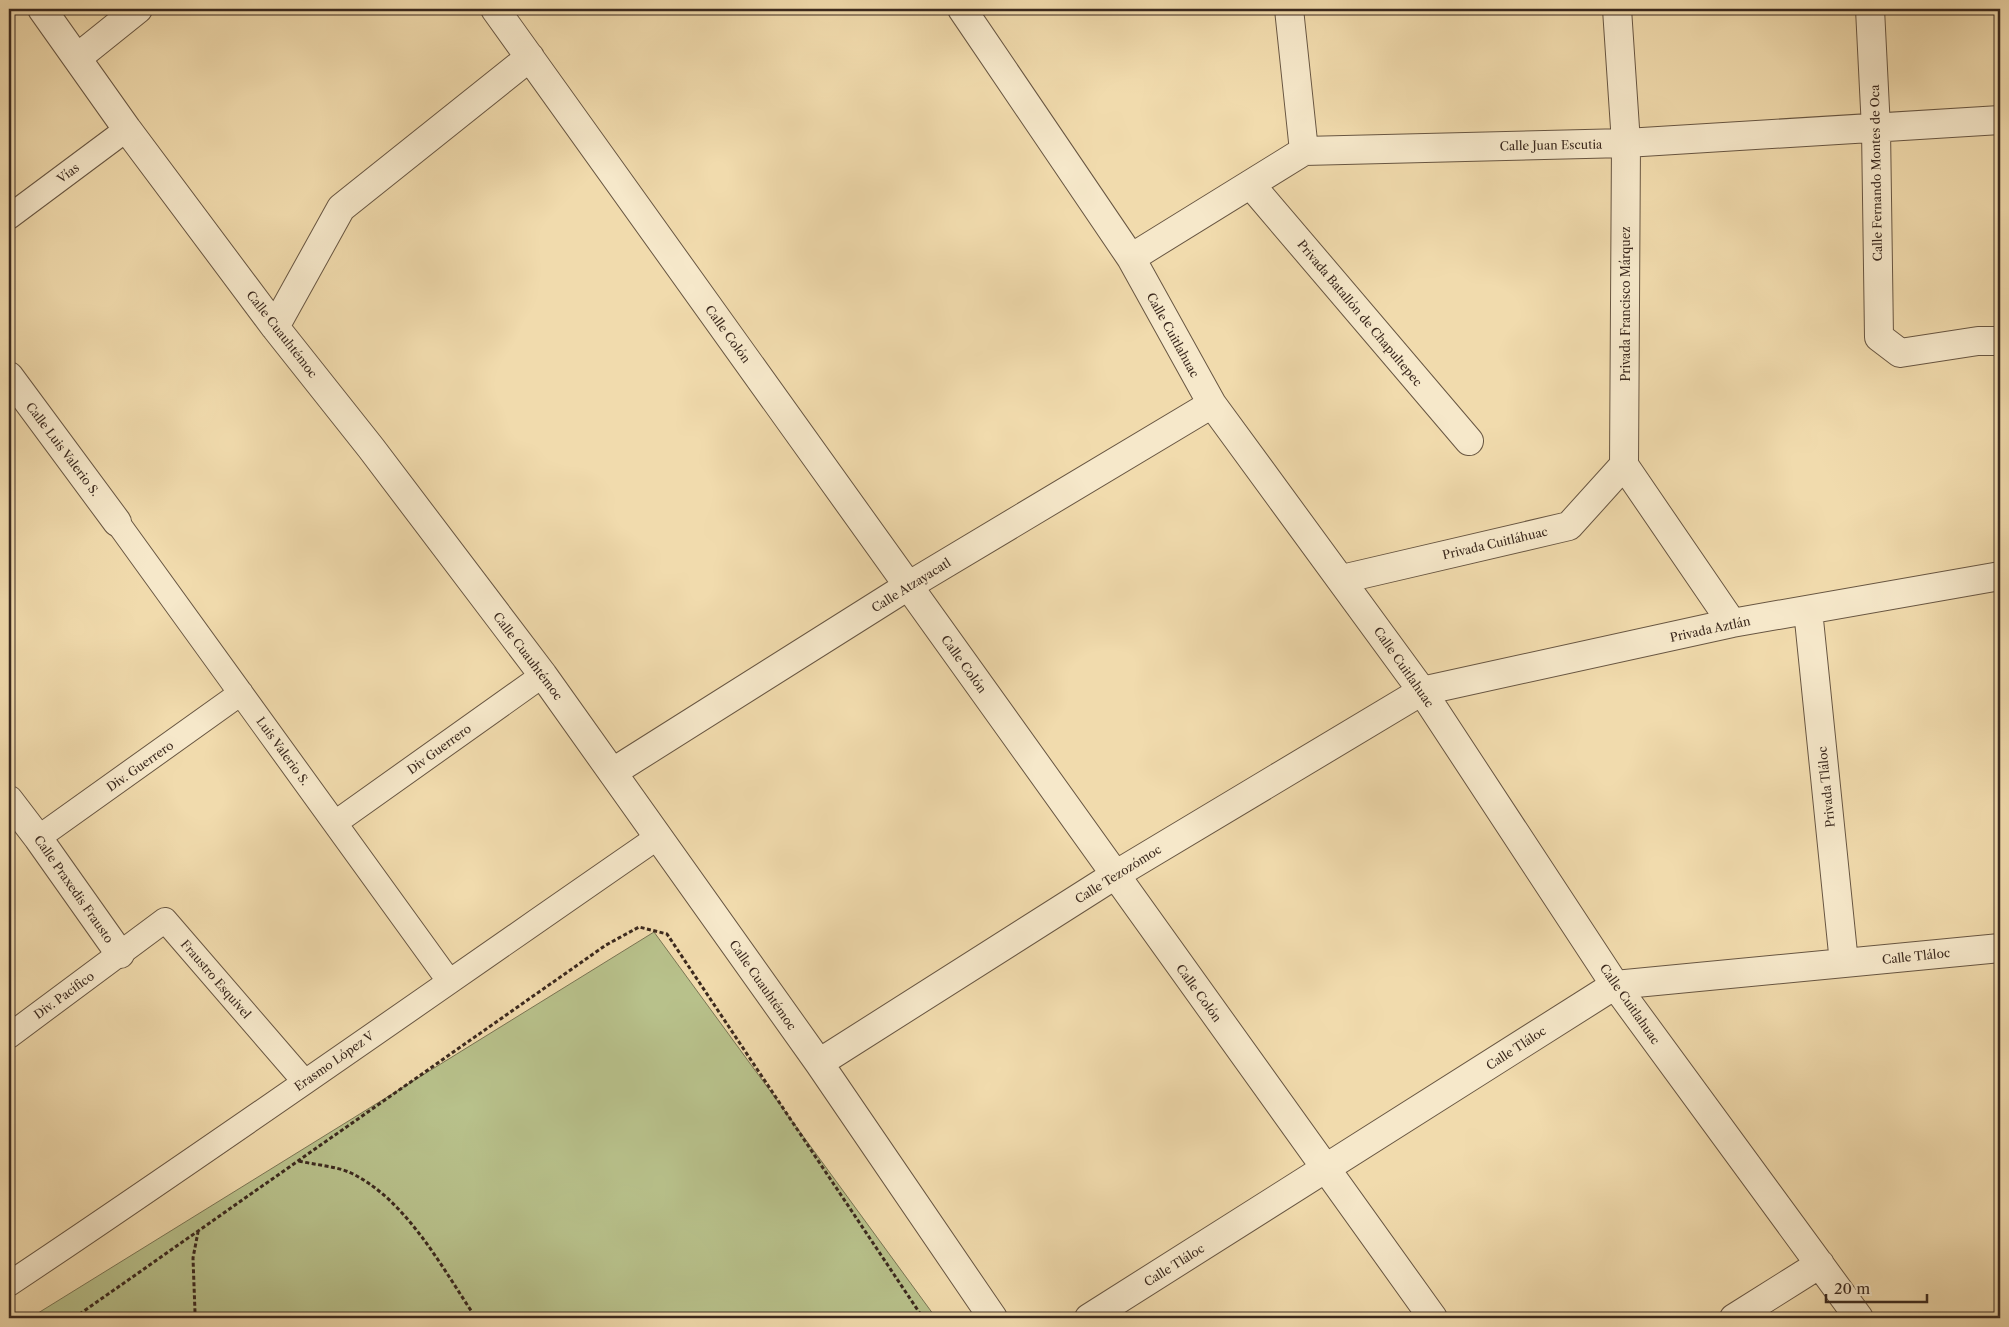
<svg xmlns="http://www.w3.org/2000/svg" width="2009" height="1327" font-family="'Libre Caslon Text',serif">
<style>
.green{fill:#b8c18b;stroke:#7a7554}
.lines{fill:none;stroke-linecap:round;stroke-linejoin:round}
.pedestrian-casing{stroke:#685642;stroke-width:26}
.minor-casing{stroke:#685642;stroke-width:30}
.path{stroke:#3b291e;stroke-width:3;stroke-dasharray:4 2.5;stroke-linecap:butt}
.pedestrian{stroke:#f6e8ca;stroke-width:24}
.minor{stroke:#f6e8ca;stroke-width:28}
.labels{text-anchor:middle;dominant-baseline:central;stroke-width:5;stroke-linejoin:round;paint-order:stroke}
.street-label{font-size:12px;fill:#3b291e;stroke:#f6e8ca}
</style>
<rect width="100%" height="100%" fill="#f1dbad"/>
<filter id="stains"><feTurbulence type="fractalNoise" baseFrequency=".004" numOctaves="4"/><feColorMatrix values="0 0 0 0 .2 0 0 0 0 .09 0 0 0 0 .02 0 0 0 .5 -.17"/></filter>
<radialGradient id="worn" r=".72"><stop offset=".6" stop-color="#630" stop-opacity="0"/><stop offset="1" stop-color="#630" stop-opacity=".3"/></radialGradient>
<path class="green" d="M654,932L936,1318H30Z"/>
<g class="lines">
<g class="pedestrian-casing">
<path id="pedestrian" d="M9,217L127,129
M117,522L449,981
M335,823L543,675
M38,838L241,693
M9,1036L165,920L304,1081
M9,1284C228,1138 442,986 658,837"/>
</g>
<g class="minor-casing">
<path id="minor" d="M42,9L127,129L275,327L371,448L543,675L819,1063L993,1318
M495,9L1433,1318
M962,9L1131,258L1212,404L1422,691L1615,985L1859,1318
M1289,9L1304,151
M1617,9L1626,143L1624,465
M1870,9L1876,129L1879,337L1900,353L1978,341H2000
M77,58L138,9
M1251,185L1469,441
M1131,258L1304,151L1626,143L2000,120
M275,327L341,208L530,57
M9,376L117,522
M1624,465L1732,623
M1342,579L1569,526L1624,465
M1808,610L1844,963
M613,772L908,586L1212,404
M9,800L38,838L120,954
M819,1063L1115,875L1422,691L1732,623L2000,576
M1089,1318L1615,985L2000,948
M1734,1318L1820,1264"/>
</g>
<path class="path" d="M299,1161C315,1165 336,1166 351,1173C407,1200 442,1268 476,1318
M74,1318L606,945L639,927L667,934L923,1318
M198,1318L195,1312L193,1258L198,1232"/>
<use href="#pedestrian" class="pedestrian"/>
<use href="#minor" class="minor"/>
</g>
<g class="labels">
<g class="street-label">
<text transform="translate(1551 145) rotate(-1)">Calle Juan Escutia</text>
<text transform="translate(68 173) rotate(-37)">Vías</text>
<text transform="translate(1876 173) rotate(-91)">Calle Fernando Montes de Oca</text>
<text transform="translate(1625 304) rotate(-90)">Privada Francisco Márquez</text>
<text transform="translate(1360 313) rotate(50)">Privada Batallón de Chapultepec</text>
<text transform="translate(282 334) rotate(52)">Calle Cuauhtémoc</text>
<text transform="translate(728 334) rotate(54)">Calle Colón</text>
<text transform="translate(1173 335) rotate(61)">Calle Cuitlahuac</text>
<text transform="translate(63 449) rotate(53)">Calle Luis Valerio S.</text>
<text transform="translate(1495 543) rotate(-13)">Privada Cuitláhuac</text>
<text transform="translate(911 585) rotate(-32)">Calle Atzayacatl</text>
<text transform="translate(1710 629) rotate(-12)">Privada Aztlán</text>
<text transform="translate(528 656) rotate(53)">Calle Cuauhtémoc</text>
<text transform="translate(964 664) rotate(54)">Calle Colón</text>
<text transform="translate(1404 667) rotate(55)">Calle Cuitlahuac</text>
<text transform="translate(439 749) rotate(-36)">Div Guerrero</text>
<text transform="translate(283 751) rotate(54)">Luis Valerio S.</text>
<text transform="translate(140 766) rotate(-35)">Div. Guerrero</text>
<text transform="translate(1826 787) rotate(-96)">Privada Tláloc</text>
<text transform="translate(1118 874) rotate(-32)">Calle Tezozómoc</text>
<text transform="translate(74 889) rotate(55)">Calle Praxedis Frausto</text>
<text transform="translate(1916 956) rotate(-6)">Calle Tláloc</text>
<text transform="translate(216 979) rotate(49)">Fraustro Esquivel</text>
<text transform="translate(763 985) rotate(55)">Calle Cuauhtémoc</text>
<text transform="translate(1199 993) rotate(54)">Calle Colón</text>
<text transform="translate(64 995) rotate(-36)">Div. Pacífico</text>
<text transform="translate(1630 1004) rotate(55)">Calle Cuitlahuac</text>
<text transform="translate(1516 1048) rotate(-33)">Calle Tláloc</text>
<text transform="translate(334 1061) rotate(-35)">Erasmo López V</text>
<text transform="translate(1174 1265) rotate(-32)">Calle Tláloc</text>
</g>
</g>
<rect width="2009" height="1327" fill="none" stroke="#f1dbad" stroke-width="30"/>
<rect x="10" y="10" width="1989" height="1307" fill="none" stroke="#3b291e" stroke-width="2.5"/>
<rect x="15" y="15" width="1979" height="1297" fill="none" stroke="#3b291e"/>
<path d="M1826 1294v8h101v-8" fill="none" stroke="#3b291e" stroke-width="2.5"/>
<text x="1834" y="1294" font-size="15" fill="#3b291e" stroke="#f6e8ca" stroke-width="4" paint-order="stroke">20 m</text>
<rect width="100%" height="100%" filter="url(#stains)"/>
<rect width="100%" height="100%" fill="url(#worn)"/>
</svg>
